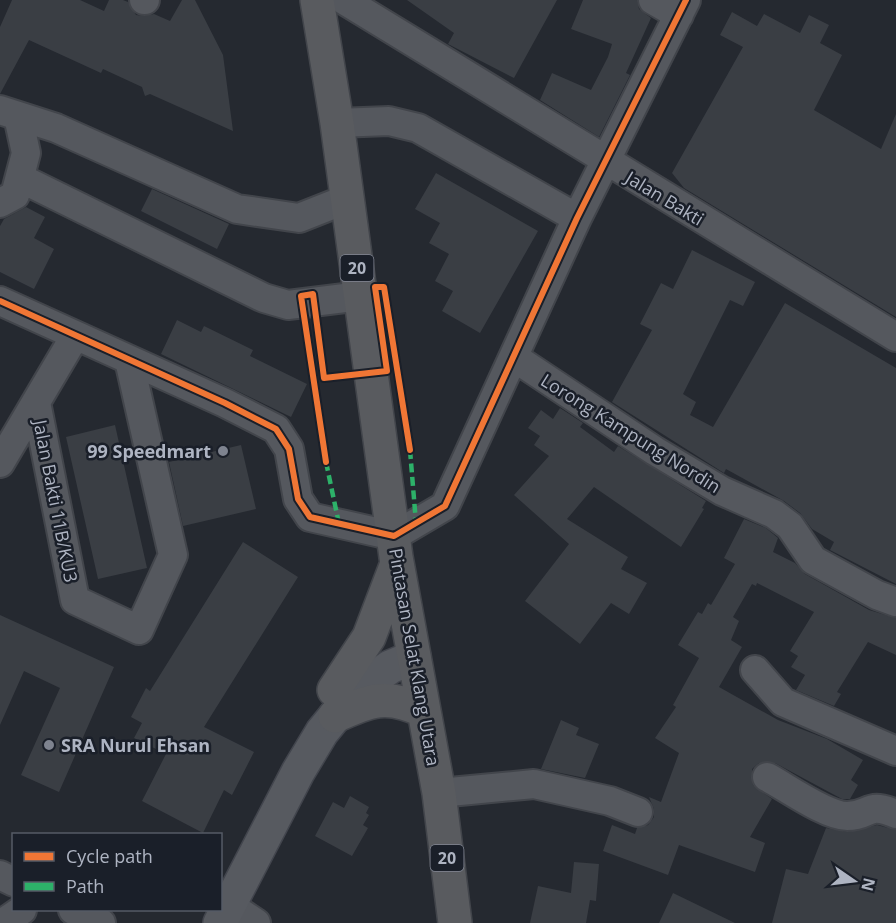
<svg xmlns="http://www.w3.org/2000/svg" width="896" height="923" font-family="'Open Sans',sans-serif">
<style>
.building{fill:#3a3e44}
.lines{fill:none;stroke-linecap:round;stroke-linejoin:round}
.minor-casing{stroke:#42454b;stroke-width:32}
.major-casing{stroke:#42454d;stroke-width:36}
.highway-casing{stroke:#42454b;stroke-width:36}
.minor{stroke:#55585e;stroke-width:28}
.major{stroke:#575a60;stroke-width:33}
.highway{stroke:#595b5f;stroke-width:33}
.quiet{stroke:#2db169;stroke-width:4.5;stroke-dasharray:9 4.5;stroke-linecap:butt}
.cycleway-casing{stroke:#1a1f29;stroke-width:10}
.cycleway{stroke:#f07635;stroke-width:6}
.poi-dot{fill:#7e838f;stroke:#1a1f29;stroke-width:2}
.labels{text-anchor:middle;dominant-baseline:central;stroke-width:5;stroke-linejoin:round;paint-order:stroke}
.shield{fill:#1a1f29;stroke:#828794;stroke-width:1.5}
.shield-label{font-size:16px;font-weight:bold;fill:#aeb4c2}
.street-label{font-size:18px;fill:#aeb4c2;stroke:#1a1f29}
.poi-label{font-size:18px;font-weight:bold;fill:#aeb4c2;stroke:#1a1f29;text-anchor:end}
</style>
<rect width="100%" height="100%" fill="#252930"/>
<path class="building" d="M12,0H80L104,11L109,0H123L128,2L136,15L145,16L154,14L170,21L182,0H195L223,55L233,131L150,94L145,96L142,87L103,69L101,73L29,40L0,94V27Z
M407,0H557L514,78L448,44L454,33Z
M583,0H637L639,9L651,18L626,73L630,75L599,137L540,100L552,73L591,90L608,57L612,44L571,29Z
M732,12L757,26L764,14L800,33L809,15L829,25L820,43L842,55L814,110L881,149L896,114V317L684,188L672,173L743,47L720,35Z
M436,173L538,231L480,333L442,311L453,291L435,281L449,254L429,243L440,223L415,209Z
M152,189L229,224L217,249L141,211Z
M26,207L45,217L34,238L54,249L34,289L0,272V226L4,219Z
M692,250L755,282L743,306L730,300L683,394L696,402L690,415L713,427L785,303L896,368V584L830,550L834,542L812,529L800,513L784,501L726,469L724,473L612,402L652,330L640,324L661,283L673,289Z
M177,320L201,332L204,326L253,350L250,356L307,384L291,417L161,354Z
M560,408L583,423L580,427L614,452L618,446L706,501L702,508L704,509L681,547L594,487L567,519L628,557L621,569L647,583L629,614L611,603L580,644L525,601L569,544L514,495L549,456L534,445L540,436L528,428L541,410L553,419Z
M115,425L147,568L98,579L66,437Z
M241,445L256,509L183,526L169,462Z
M744,519L766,528L778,538L773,552L795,563L805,574L869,610L896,618V655L868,642L837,692L841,694L834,706L796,690L805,675L791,667L798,656L790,651L814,612L757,583L756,586L752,584L733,617L739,621L731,640L742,647L719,687L778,720L827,739L863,760L851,780L858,785L850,799H842L775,763H759L752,769L753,785L772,799L750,837L765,843L755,872L679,845L668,875L603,851L612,825L635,834L637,828L648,825L654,817V809L649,797L661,802L679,753L655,738L676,707L673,705L699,658L678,645L698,612L702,614L708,603L711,605L735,564L724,558Z
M243,542L298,577L204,727L254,752L232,795L224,790L203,833L142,801L166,754L134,738L142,723L131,717L146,688L150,691Z
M0,615L114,667L59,792L21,775L60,688L24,671L0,725Z
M561,720L579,728L576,735L599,744L585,778L541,769Z
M350,796L369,807L366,813L369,815L363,825L368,828L352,856L315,836L333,802L344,808Z
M877,825L896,830V923H772L786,869L808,874L826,828L848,832Z
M574,862L599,864L596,901L590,900L586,923H530L538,886L571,893Z
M673,893L735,923H659Z"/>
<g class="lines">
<g class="minor-casing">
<path id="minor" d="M144,0H145
M344,0L896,337
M653,0L679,15
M0,110L56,128L237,209L299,218L347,199
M337,123L389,121L418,128L577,218
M20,178L264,298L288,305L361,296
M0,203L15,195L26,153L18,116
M0,301L225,403L276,429L289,449L298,499L310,517L394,536L445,506L577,218L686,0
M515,358L655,451L722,491L774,514L790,526L813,560L877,595L896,602
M36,402L75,600L139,630L173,555L129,360
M0,463L75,336
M755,670L783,702L896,751
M767,777C786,787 826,816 847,816C871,816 866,801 896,814
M439,793L534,784L610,801L638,812
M0,875L14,882
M229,905L256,923
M73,910L101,923
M3,923L22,910"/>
</g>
<g class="major-casing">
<path id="major" d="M220,923L298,772L322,732L354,693L390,667L414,657"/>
</g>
<g class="highway-casing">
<path id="highway" d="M317,0L337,123L396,557L439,793L455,923
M334,690L369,637L396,566
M335,716C370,700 387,693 424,711"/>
</g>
<use href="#minor" class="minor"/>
<use href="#major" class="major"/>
<use href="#highway" class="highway"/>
<path class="quiet" d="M410,450L416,523
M326,462L339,524"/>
<g class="cycleway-casing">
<path id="cycleway" d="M0,301L225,403L276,429L289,449L298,499L310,517L394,536L445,506L577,218L686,0
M326,462L301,296L313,294L324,378L387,371L375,287H384L410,450"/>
</g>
<use href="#cycleway" class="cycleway"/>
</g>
<g class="poi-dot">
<circle cx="223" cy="451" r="6"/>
<circle cx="49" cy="745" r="6"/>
</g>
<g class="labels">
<g class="shield">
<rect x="340.5" y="255" width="33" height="26" rx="4.5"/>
<rect x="430.5" y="845" width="33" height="26" rx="4.5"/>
</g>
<g class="shield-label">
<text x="357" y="268">20</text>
<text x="447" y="858">20</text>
</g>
<g class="street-label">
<text transform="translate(665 198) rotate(31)">Jalan Bakti</text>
<text transform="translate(631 433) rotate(32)">Lorong Kampung Nordin</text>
<text transform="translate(56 501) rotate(79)">Jalan Bakti 11B/KU3</text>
<text transform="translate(415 657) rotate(80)">Pintasan Selat Klang Utara</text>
</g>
<g class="poi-label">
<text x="211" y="451">99 Speedmart</text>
<text x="61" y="745" text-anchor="start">SRA Nurul Ehsan</text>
</g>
</g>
<rect x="12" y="833" width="210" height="78" fill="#1a1f29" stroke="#555b66" stroke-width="1.5"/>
<rect x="24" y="852" width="30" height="9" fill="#f07635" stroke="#555b66" stroke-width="1.5"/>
<text x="66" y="863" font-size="18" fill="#aeb4c2">Cycle path</text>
<rect x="24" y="882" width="30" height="9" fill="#2db169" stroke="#555b66" stroke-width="1.5"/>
<text x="66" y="893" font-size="18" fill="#aeb4c2">Path</text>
<g transform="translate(854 881) rotate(104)" stroke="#1a1f29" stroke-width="4.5" paint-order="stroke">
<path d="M0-4.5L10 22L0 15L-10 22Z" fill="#aeb4c2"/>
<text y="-9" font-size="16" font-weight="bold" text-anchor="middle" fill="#aeb4c2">N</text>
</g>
</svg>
